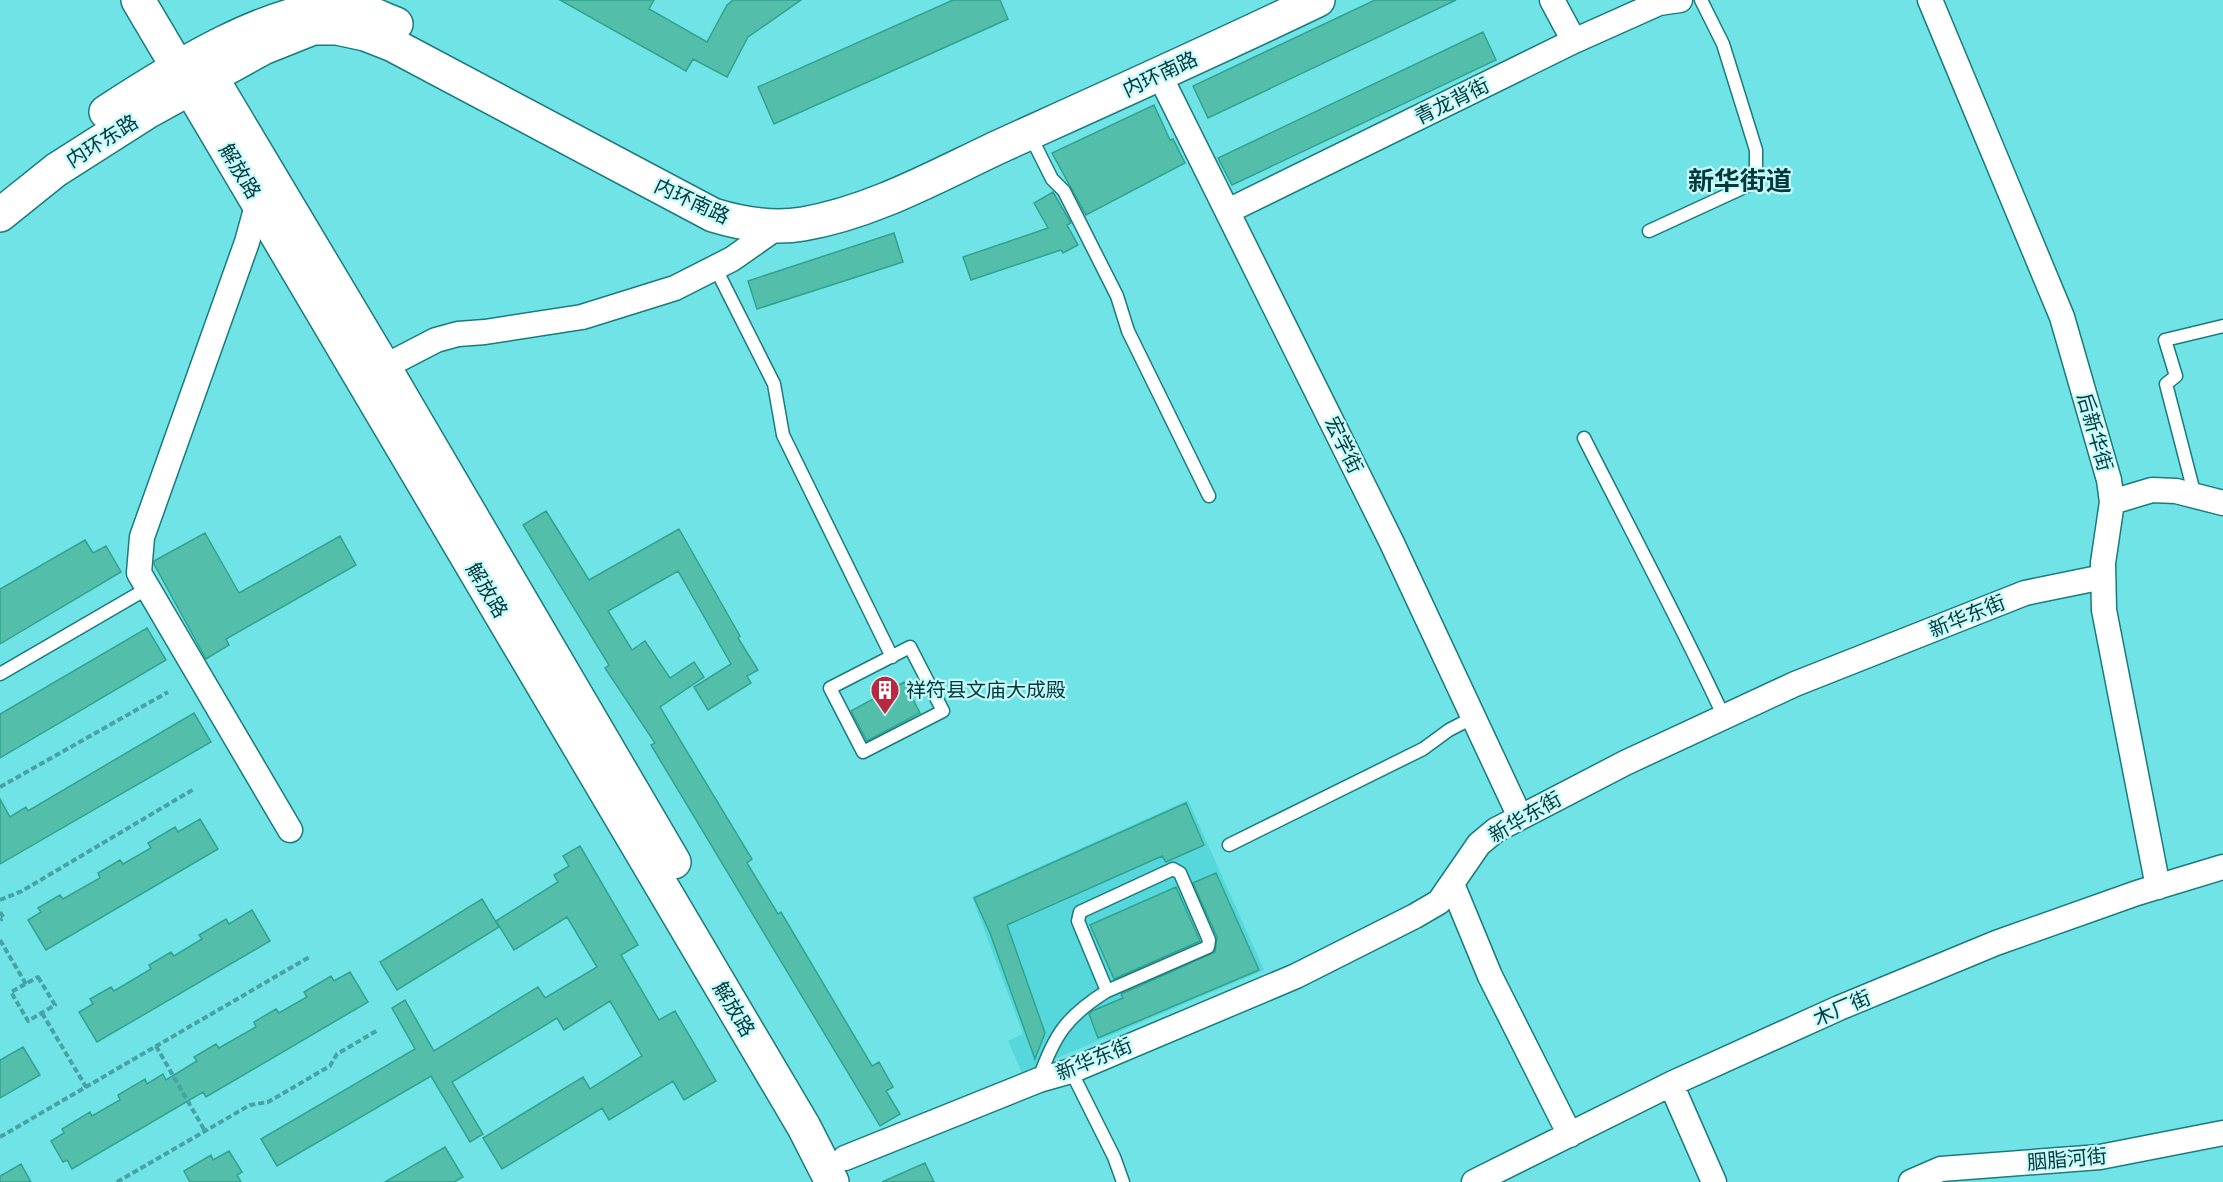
<svg xmlns="http://www.w3.org/2000/svg" width="2223" height="1182" font-family="Rubik,'Noto Sans SC',sans-serif">
<style>
.built{fill:#56d7db}
.building{fill:#53bfaa;stroke:#31a28e;stroke-width:1.5}
.lines{fill:none;stroke-linecap:round;stroke-linejoin:round}
.lane-casing{stroke:#1a7b7e;stroke-width:15}
.street-casing{stroke:#1a7b7e;stroke-width:27}
.secondary-casing{stroke:#1a7b7e;stroke-width:36}
.path{stroke:#46a2a4;stroke-width:4;stroke-dasharray:6 3;stroke-linecap:butt}
.lane{stroke:#fff;stroke-width:12}
.street{stroke:#fff;stroke-width:24}
.secondary{stroke:#fff;stroke-width:33}
.labels{text-anchor:middle;dominant-baseline:central;stroke-width:4.5;stroke-linejoin:round;paint-order:stroke}
.street-label{font-size:20px;fill:#02393b;stroke:#c6fafb}
.poi-label{font-size:20px;fill:#02393b;stroke:#c6fafb;text-anchor:start}
.district-label{font-size:26px;font-weight:bold;fill:#02393b;stroke:#c6fafb}
</style>
<rect width="100%" height="100%" fill="#70e3e6"/>
<path class="built" d="M1188,800L1264,970L1022,1073L1008,1041L1023,1034L972,897Z"/>
<path class="building" d="M560,0H654L649,9L707,42L727,5L733,0H801L748,37L727,77L693,59L686,71Z
M953,0H1000L1008,19L774,124L758,87Z
M1375,0H1456L1208,118L1193,86Z
M1483,32L1496,60L1232,185L1218,158Z
M1154,105L1170,140L1173,139L1185,163L1086,215L1052,153Z
M1053,192L1071,223L1067,225L1078,245L1063,253L1061,250L971,280L963,257L1048,228L1034,203Z
M894,233L903,262L757,309L748,281Z
M546,511L589,580L679,529L740,636L738,638L758,670L747,676L751,683L708,710L694,687L731,664L678,571L608,611L632,650L645,641L670,678L694,662L704,677L660,707L752,859L747,863L778,914L781,912L872,1066L879,1062L893,1087L886,1091L900,1114L880,1126L651,745L655,743L605,668L609,665L523,525Z
M205,533L239,593L340,536L356,565L226,639L229,645L206,659L154,564V561Z
M85,540L93,553L106,546L121,572L0,644V589Z
M147,628L166,660L0,758V714Z
M904,682L920,713L867,741L851,711Z
M194,713L211,742L0,864V799L10,817L26,807L28,811Z
M1186,803L1204,845L1166,862L1162,856L1007,925L1045,1033L1035,1059L990,933L974,898Z
M200,819L218,849L46,950L28,920L41,912L38,908L60,895L63,899L100,878L98,873L120,860L123,864L151,848L148,843L175,827L178,832Z
M580,846L638,945L621,955L659,1020L675,1011L716,1081L684,1100L673,1081L609,1120L602,1108L502,1169L483,1138L583,1077L590,1089L642,1056L610,1001L564,1030L557,1018L452,1082L483,1134L470,1142L431,1076L277,1166L261,1139L415,1049L392,1008L405,1000L434,1051L538,987L545,998L597,967L567,917L514,950L496,921L558,882L554,875L569,866L563,856Z
M1216,873L1259,970L1098,1038L1089,1014L1092,1011L1123,998L1121,994L1215,952L1217,937L1193,883Z
M1176,887L1200,941L1114,979L1090,925Z
M482,899L499,927L397,990L380,962Z
M252,910L270,941L97,1042L79,1012L93,1004L90,999L111,987L114,991L151,969L149,965L171,952L174,956L202,939L199,935L226,919L229,924Z
M350,972L368,1002L206,1097L203,1092L72,1169L67,1160L63,1162L51,1141L64,1133L62,1129L90,1112L92,1116L120,1100L118,1095L145,1079L147,1084L163,1074L166,1080L197,1061L194,1057L216,1044L219,1048L256,1027L254,1022L276,1009L279,1013L307,997L304,992L331,976L334,981Z
M23,1047L40,1075L0,1098V1060Z
M445,1147L463,1177L454,1182H385Z
M229,1151L242,1172L237,1175L241,1182H190L184,1171L211,1155L213,1160Z
M925,1163L934,1182H882Z
M21,1164L31,1182H0V1176Z"/>
<g class="lines">
<g class="lane-casing">
<path id="lane" d="M1029,133L1052,179L1064,191L1117,296L1128,331L1209,496
M1649,231L1749,185L1756,175V150L1723,44L1701,0
M716,269L774,384L783,435L892,657
M1584,438C1631,531 1680,622 1724,717
M2195,496L2166,384L2176,376L2165,340L2223,326
M910,647L943,711L863,752L830,688Z
M0,674L148,588
M1229,845L1423,749L1449,730L1474,717
M1173,869L1180,873L1209,940L1208,947L1107,991L1078,921L1080,912Z
M1071,1071L1114,1157L1123,1182
M1039,1079C1054,1035 1067,1016 1107,991"/>
</g>
<g class="street-casing">
<path id="street" d="M1552,0L1574,41
M1930,0L2062,317L2109,480L2112,502L2103,563L2104,610L2158,887
M1160,76L1391,541L1520,817
M258,202L247,242L142,537L139,573L290,830
M1228,211L1574,41L1659,3L1680,0
M384,367L436,340L458,334L485,332L582,317L675,288L732,259L779,226
M2112,502L2152,490L2176,491L2223,503
M1452,884L1490,976L1570,1135
M1671,1084L1714,1182
M845,1158L1039,1080L1071,1071L1296,976L1415,916L1439,902L1479,844L1496,830L1625,763L1795,684L2025,593L2103,577
M1474,1182L1671,1084L1839,1008L1996,943L2137,893L2223,867
M1911,1182L1941,1169L2100,1157L2223,1133"/>
</g>
<g class="secondary-casing">
<path id="secondary" d="M138,0L804,1127L832,1182
M199,57L384,367L674,862
M106,112C166,73 279,0 353,8C368,11 382,19 396,24
M0,215L56,170L147,112L263,48L313,28H337L365,34L393,45L713,215C742,224 773,229 803,224C874,212 940,174 1005,144C1109,97 1214,50 1318,0"/>
</g>
<path class="path" d="M0,787L168,692
M0,900L22,891L194,789
M0,912L4,918L0,920
M0,940L26,984
M38,977L55,1005L28,1021L11,992Z
M42,1013L86,1087
M156,1046L205,1131
M0,1137L311,956
M117,1182L250,1105L268,1102L330,1066L337,1054L378,1030"/>
<use href="#lane" class="lane"/>
<use href="#street" class="street"/>
<use href="#secondary" class="secondary"/>
</g>
<defs>
<g id="building-pin" transform="scale(1.5)"><path d="M0 17L-7.5 6A9.5 9.5 0 1 1 7.5 6Z" fill="#b9283f" stroke="#c6fafb"/><path d="M-4-6H4V6H1V3H-1V6H-4ZM-2.5-4.3h1.7v1.8h-1.7ZM.8-4.3h1.7v1.8H.8ZM-2.5-1h1.7V.8h-1.7ZM.8-1h1.7V.8H.8Z" fill="#fff"/></g>
</defs>
<g fill-rule="evenodd">
<use href="#building-pin" x="885" y="690"/>
</g>
<g class="labels">
<g class="street-label">
<text transform="translate(1160 74) rotate(-25)">内环南路</text>
<text transform="translate(1452 101) rotate(-26)">青龙背街</text>
<text transform="translate(102 141) rotate(-32)">内环东路</text>
<text transform="translate(240 171) rotate(59)">解放路</text>
<text transform="translate(692 201) rotate(25)">内环南路</text>
<text transform="translate(2095 432) rotate(74)">后新华街</text>
<text transform="translate(1344 445) rotate(64)">宏学街</text>
<text transform="translate(487 590) rotate(59)">解放路</text>
<text transform="translate(1967 616) rotate(-22)">新华东街</text>
<text transform="translate(1525 817) rotate(-30)">新华东街</text>
<text transform="translate(1842 1008) rotate(-23)">木厂街</text>
<text transform="translate(734 1009) rotate(59)">解放路</text>
<text transform="translate(1094 1059) rotate(-22)">新华东街</text>
<text transform="translate(2067 1159) rotate(-5)">胭脂河街</text>
</g>
<g class="poi-label">
<text x="906" y="690">祥符县文庙大成殿</text>
</g>
<g class="district-label">
<text x="1740" y="181">新华街道</text>
</g>
</g>
</svg>
